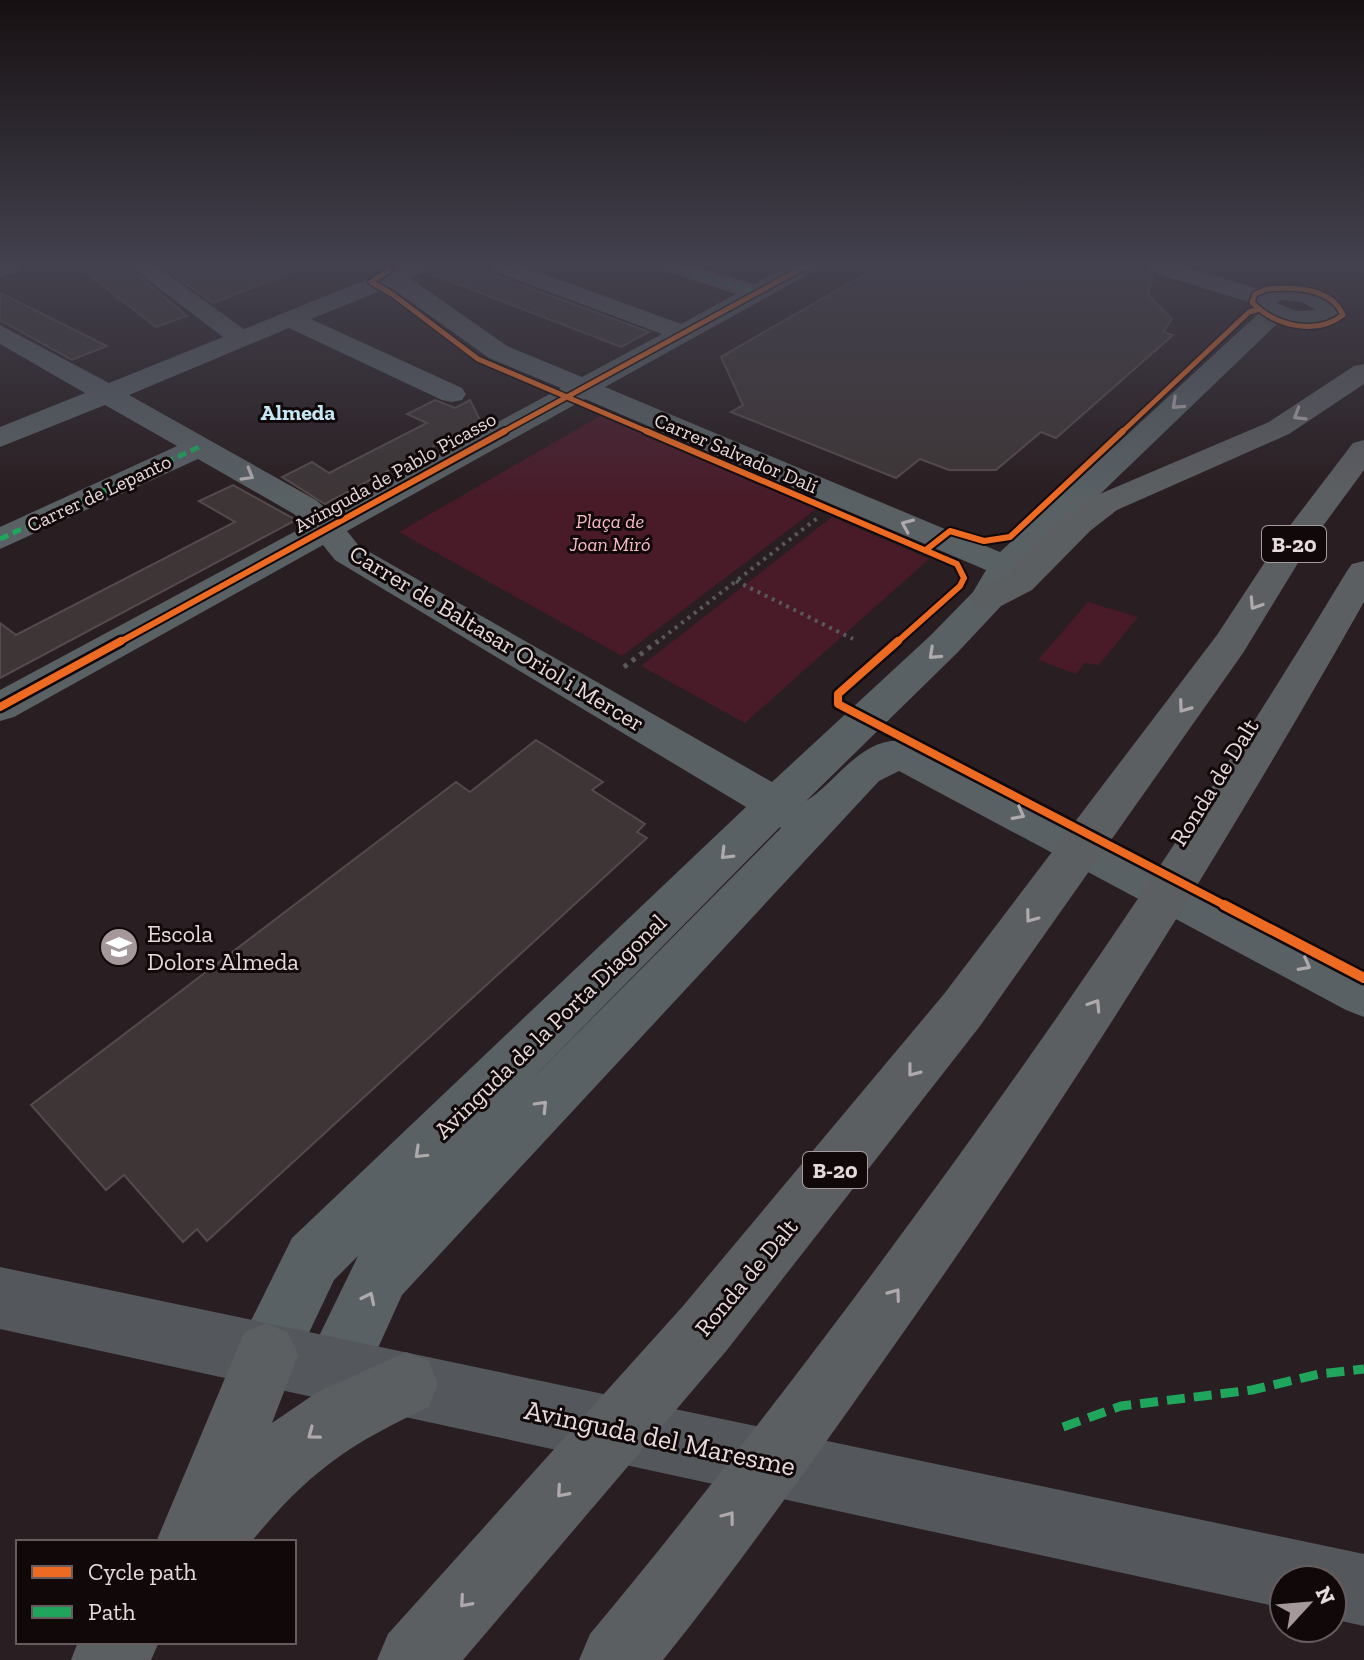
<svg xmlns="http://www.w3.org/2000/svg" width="1364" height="1660" font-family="'Zilla Slab',serif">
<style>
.green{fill:#491b29}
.building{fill:#3d3536;stroke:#544a4d;stroke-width:2}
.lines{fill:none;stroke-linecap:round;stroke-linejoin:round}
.path-far1{stroke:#58595c;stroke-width:4;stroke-dasharray:3 5;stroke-linecap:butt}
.path{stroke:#58595c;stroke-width:5;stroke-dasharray:4 6;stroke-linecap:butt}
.minor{fill:#596165;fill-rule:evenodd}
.major{fill:#54585c;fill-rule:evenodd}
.highway{fill:#5c5f62;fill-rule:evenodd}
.quiet-far2{stroke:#20a55d;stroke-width:4;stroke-dasharray:7 4;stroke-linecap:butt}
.quiet-far1{stroke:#20a55d;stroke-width:5;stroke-dasharray:9 5;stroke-linecap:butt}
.quiet{stroke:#20a55d;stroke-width:9;stroke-dasharray:18 9;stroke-linecap:butt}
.cycleway-far3-casing{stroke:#100809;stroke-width:8}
.cycleway-far2-casing{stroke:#100809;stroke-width:10}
.cycleway-far1-casing{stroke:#100809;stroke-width:13}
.cycleway-casing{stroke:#100809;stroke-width:15}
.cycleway-far3{stroke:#ed6a23;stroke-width:5}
.cycleway-far2{stroke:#ed6a23;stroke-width:6}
.cycleway-far1{stroke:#ed6a23;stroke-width:8}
.cycleway{stroke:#ed6a23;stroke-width:10}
.oneway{stroke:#aeaaac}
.oneway2{stroke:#afa9ab}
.labels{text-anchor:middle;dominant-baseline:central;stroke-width:6;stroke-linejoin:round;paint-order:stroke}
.far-street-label{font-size:20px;fill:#e7dadc;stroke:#100809}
.far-park-label{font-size:20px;font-style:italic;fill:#f9bac8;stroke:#100809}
.far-neighbourhood-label{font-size:22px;font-weight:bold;fill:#c6e8f5;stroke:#100809}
.shield{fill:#100809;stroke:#a69b9d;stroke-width:2}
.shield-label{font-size:22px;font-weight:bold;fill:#e7dadc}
.street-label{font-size:24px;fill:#e7dadc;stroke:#100809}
.poi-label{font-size:24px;fill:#e7dadc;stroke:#100809;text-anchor:start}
.near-street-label{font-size:28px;fill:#e7dadc;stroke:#100809}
</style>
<rect width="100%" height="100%" fill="#291e21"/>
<path class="green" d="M600,416L816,509L622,656L399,532Z
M832,517L929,559L745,723L641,666Z
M1088,602L1138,617L1099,665L1085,663L1076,674L1038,660Z"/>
<path class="building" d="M78,266H127L187,316L156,327Z
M161,266H305V267L213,303Z
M433,266H483L492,274L649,332L621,347L429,273Z
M879,266H1142L1145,273L1153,276L1148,295L1172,319L1163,332L1173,335L1056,438L1041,432L996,470H949L920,459L896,478L731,412L743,405L721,357Z
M0,293L107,346L72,360L0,320Z
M435,400L455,408L470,400L480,420L489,423L462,438L455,435L325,504L282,477L312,462L329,473L427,423L407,414Z
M233,485L296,520L0,678V623L16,635L235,522L199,501Z
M536,740L603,782L592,790L645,824L637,832L647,838L207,1241L197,1229L183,1242L124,1175L106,1190L31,1105L456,782L470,792Z"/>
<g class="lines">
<path class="path-far1" d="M736,581L853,639
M656,643L820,516"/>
<path class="path" d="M624,667L658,641"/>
<path class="minor" d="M0,266H24L20,271L0,277Z
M130,266H156L244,329L400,266H430L427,271L410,278L507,346L582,377L662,334L493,271L490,266H522L681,324L736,294L665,271L662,266H695L754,284L789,266H817L814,271L605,387L1000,552L1259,313L1252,303L1148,271L1145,266H1181L1263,290L1276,286L1307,288L1330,296L1343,312C1328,332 1299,327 1279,322L1020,571L1001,606L957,653L806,801C838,782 865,728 915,743L1364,971V1017L1346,1010L899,771L879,781L402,1295L358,1392L335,1401L312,1392L303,1369L358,1256L334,1280L288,1377L266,1387L244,1377L234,1355L292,1238L746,807L335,560L323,545L14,717L0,721V690L307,525L294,514L198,459L0,549V527L177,446L105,405L0,447V427L85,393L0,344V325L109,383L223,337ZM390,287L489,358L561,388L330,512L316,500L129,395L289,328L442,400L452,402L462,400L466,394L462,388L311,319ZM1280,300L1302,302L1316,310L1296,311L1277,303ZM585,399L986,570L973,592L931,635L772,782L359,546L347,531ZM780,827L781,828L523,1088Z"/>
<path class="major" d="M0,1267L1364,1554V1626L1332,1619V1580H1284V1608L0,1329Z"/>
<path class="highway" d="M1364,364V384L1289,434L1117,510L1090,531L1032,590L1001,606L988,609L975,606L970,598L975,590L1008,574L1066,517L1095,496L1269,422L1354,366Z
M1364,440V470L1309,545L1243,653L980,1026L727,1350L463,1660H377L388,1634L683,1306L944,994L1217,635L1282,536L1353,443Z
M1364,561V602C1215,865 1054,1121 879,1367C809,1466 739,1565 663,1660H579L590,1634C691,1513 787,1388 881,1262C1047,1038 1203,810 1347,571L1352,564Z
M266,1323L288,1333L298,1355L272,1423L316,1393L406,1352L429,1361L438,1384L429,1407C347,1445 309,1472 251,1542H156L244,1333Z
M78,1642H159L151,1660H71Z"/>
<path class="quiet-far2" d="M673,266L756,293"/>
<path class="quiet-far1" d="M0,539L199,447"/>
<path class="quiet" d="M1063,1427L1121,1406L1252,1390L1319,1374L1364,1369"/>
<g class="cycleway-far3-casing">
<path id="cycleway-far3" d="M387,266L390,270L371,282L392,294L478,359L651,433
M1267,289C1293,287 1331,287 1343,315C1316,336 1274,326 1252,302L1255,294Z
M501,433L806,266
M1121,433L1249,312L1257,310"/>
</g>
<g class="cycleway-far2-casing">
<path id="cycleway-far2" d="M646,431L957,564L964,578L960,586L896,643
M927,549L950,531L984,541L1010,537L1123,431
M118,643L505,431"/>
</g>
<g class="cycleway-far1-casing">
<path id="cycleway-far1" d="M898,641L838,694V704L1228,907
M0,707L121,641"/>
</g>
<g class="cycleway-casing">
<path id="cycleway" d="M1224,905L1364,978"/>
</g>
<use href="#cycleway-far3" class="cycleway-far3"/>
<use href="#cycleway-far2" class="cycleway-far2"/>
<use href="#cycleway-far1" class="cycleway-far1"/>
<use href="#cycleway" class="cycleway"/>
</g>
<defs><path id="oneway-chevron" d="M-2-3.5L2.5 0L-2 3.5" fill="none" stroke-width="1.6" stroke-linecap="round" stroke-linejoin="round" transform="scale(2)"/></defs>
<g class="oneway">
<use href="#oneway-chevron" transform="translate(1177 404) rotate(137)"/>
<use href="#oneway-chevron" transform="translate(248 475) rotate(30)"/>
<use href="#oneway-chevron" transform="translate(907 525) rotate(-157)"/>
<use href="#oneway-chevron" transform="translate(934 654) rotate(137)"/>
<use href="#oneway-chevron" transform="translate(1019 814) rotate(28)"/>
<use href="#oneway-chevron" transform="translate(726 854) rotate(135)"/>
<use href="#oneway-chevron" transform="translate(1305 965) rotate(28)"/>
<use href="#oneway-chevron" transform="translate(542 1106) rotate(-46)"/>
<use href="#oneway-chevron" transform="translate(420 1153) rotate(136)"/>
<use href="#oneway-chevron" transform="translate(369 1298) rotate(-64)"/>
</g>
<g class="oneway2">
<use href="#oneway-chevron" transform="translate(1299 415) rotate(148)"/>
<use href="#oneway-chevron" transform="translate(1255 604) rotate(123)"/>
<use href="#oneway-chevron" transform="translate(1184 707) rotate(126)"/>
<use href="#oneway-chevron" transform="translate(1031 917) rotate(127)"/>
<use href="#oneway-chevron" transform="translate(1095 1005) rotate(-57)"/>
<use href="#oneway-chevron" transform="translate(913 1071) rotate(128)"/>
<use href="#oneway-chevron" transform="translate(895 1294) rotate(-54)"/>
<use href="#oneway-chevron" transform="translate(313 1434) rotate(143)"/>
<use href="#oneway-chevron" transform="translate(562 1492) rotate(131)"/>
<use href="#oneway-chevron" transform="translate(729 1517) rotate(-53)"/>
<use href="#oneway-chevron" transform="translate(465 1602) rotate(131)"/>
</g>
<linearGradient id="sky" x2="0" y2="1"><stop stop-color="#171012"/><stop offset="0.53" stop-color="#43414e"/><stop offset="1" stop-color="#43414e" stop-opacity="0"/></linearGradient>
<rect width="1364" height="498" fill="url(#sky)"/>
<defs>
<g id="school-disc" transform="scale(2)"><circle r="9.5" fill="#a4989b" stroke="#100809"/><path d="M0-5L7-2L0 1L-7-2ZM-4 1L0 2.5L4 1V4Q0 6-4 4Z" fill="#fff"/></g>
</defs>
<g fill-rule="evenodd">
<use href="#school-disc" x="119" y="947"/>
</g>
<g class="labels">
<g class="far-street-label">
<text transform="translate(736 453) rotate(23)">Carrer Salvador Dalí</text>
<text transform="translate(395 472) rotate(-29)">Avinguda de Pablo Picasso</text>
<text transform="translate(99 493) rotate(-25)">Carrer de Lepanto</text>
</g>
<g class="far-park-label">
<text x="610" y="521">Plaça de<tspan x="610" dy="23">Joan Miró</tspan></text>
</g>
<g class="far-neighbourhood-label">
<text x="298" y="412">Almeda</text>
</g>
<g class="shield">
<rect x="1262" y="526" width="64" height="36" rx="6"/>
<rect x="803" y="1152" width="64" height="36" rx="6"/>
</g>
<g class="shield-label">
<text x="1294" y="544">B-20</text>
<text x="835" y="1170">B-20</text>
</g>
<g class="street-label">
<text transform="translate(497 638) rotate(31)">Carrer de Baltasar Oriol i Mercer</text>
<text transform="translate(1214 782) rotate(-58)">Ronda de Dalt</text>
<text transform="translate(550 1026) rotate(-44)">Avinguda de la Porta Diagonal</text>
<text transform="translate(746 1277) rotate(-50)">Ronda de Dalt</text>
</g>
<g class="poi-label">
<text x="147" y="933">Escola<tspan x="147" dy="28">Dolors Almeda</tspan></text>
</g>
<g class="near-street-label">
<text transform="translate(660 1438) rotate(12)">Avinguda del Maresme</text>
</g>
</g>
<rect x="16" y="1540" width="280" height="104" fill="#100809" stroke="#665c5d" stroke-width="2"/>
<rect x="32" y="1566" width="40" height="12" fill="#ed6a23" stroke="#665c5d" stroke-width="2"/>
<text x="88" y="1580" font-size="24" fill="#e7dadc">Cycle path</text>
<rect x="32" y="1606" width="40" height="12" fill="#20a55d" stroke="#665c5d" stroke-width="2"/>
<text x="88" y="1620" font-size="24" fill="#e7dadc">Path</text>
<g transform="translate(1308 1604) rotate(64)"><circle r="38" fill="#100809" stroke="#665c5d" stroke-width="2"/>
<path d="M0-6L14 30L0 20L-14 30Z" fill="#a4989b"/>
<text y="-12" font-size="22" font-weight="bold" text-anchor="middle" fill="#e7dadc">N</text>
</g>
</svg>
